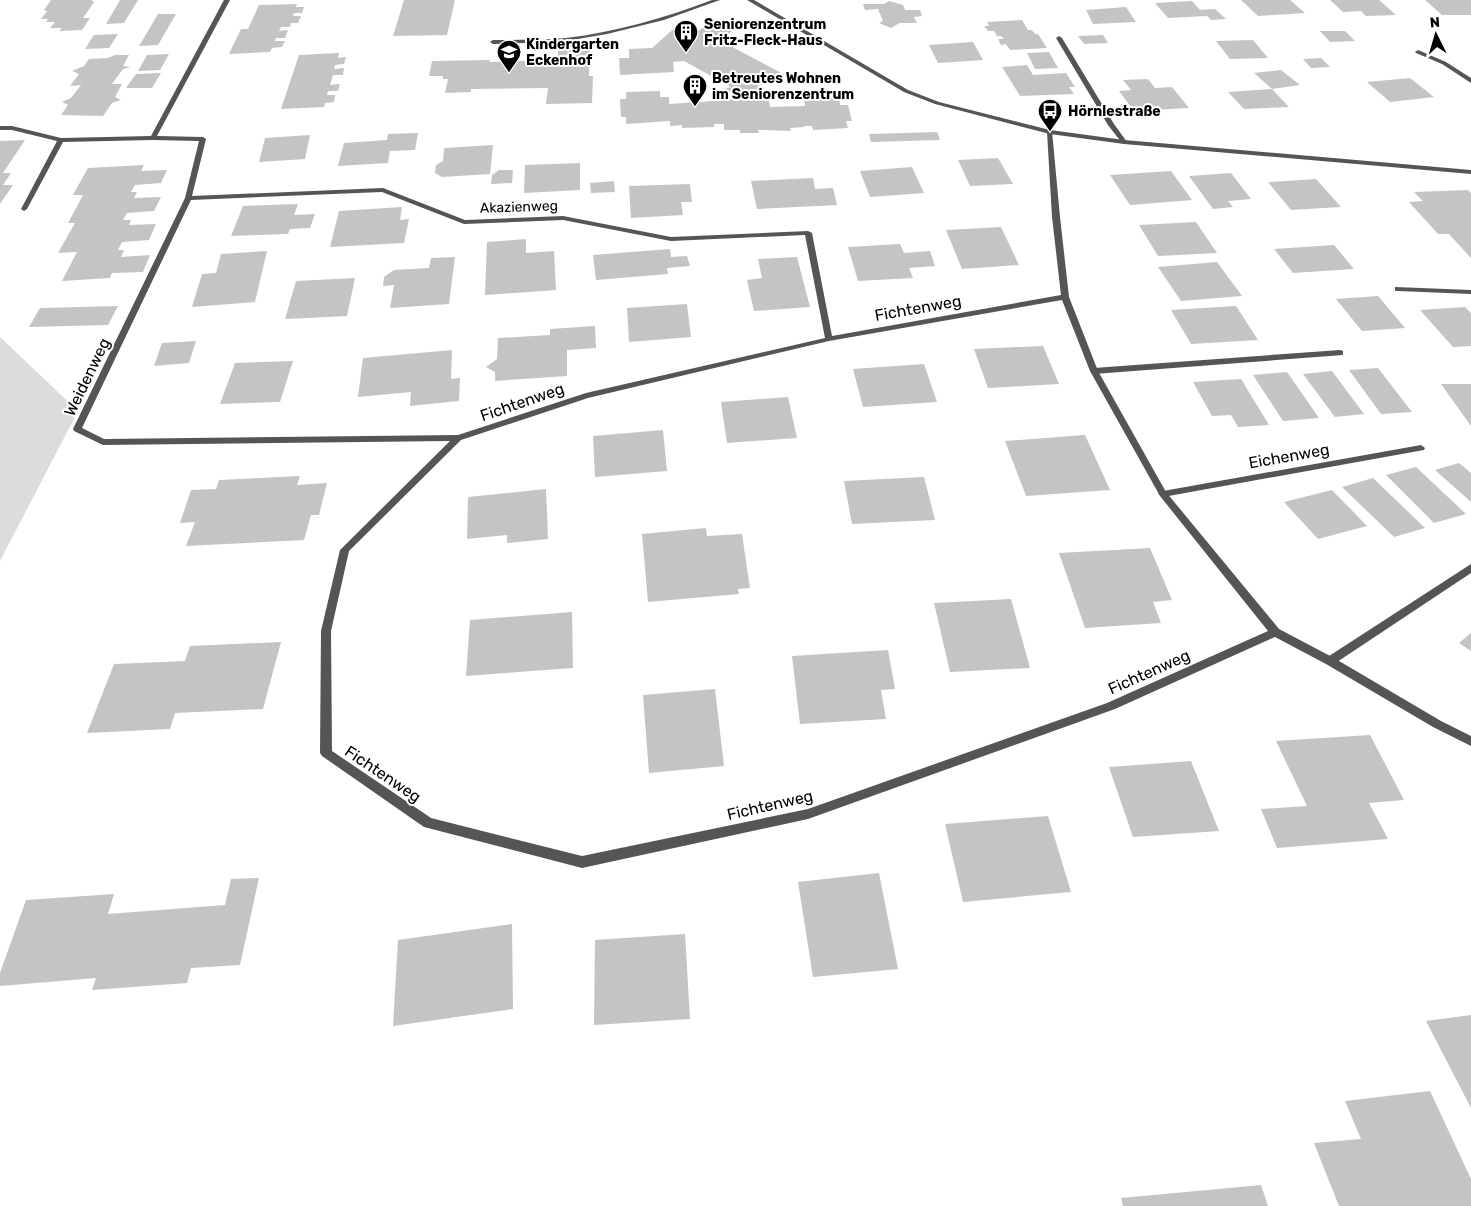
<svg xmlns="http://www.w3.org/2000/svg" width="1471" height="1206" font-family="Rubik,sans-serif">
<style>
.green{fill:#dcdcdc}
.building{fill:#c4c4c4}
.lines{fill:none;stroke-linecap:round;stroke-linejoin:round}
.service{fill:#555;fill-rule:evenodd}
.minor{fill:#555;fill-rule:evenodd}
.tertiary{fill:#555;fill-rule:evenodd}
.labels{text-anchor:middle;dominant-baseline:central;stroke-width:4;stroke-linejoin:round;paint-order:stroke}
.far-poi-label{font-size:14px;font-weight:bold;fill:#000;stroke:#fff;text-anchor:start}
.far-street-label{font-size:14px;fill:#000;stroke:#fff}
.street-label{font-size:16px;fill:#000;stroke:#fff}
</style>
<rect width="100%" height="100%" fill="#fff"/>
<path class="green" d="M 0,337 L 78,411 L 0,561 Z"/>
<g class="building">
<path d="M 51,0 L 91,0 L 94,2 L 83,18 L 90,18 L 82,30 L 59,31 L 62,28 L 50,28 L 55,22 L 46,22 L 48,19 L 41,19 L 47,11 L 44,10 Z"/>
<path d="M 120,0 L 138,0 L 124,23 L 106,24 Z"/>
<path d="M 404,0 L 455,0 L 447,35 L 393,36 Z"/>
<path d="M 1241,0 L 1290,0 L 1305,13 L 1258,16 Z"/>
<path d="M 1330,0 L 1379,0 L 1396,15 L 1366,16 L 1361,11 L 1343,12 Z"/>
<path d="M 1425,0 L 1471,0 L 1471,15 L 1442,15 Z"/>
<path d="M 889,1 L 903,5 L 905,10 L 920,10 L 922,16 L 914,17 L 917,23 L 900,23 L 891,28 L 879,23 L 883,21 L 878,9 L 865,10 L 863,4 L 884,4 Z"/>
<path d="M 1192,1 L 1200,10 L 1215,9 L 1226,19 L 1211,20 L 1207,16 L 1168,18 L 1155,3 Z"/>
<path d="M 297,4 L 296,7 L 304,7 L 302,13 L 294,13 L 293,16 L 301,16 L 298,23 L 291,23 L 290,27 L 281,27 L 279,31 L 288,30 L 285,38 L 276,38 L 275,41 L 285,41 L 282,47 L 272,48 L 270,52 L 229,54 L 241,29 L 248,29 L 259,5 Z"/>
<path d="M 1126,7 L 1136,22 L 1093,24 L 1086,10 Z"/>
<path d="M 158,14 L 176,14 L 158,45 L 139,46 Z"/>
<path d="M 1022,20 L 1028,30 L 1032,30 L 1035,34 L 1038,34 L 1047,48 L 1010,50 L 1006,44 L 1001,45 L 998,39 L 1004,39 L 1001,36 L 997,36 L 994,31 L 988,31 L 984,26 L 989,26 L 987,22 Z"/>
<path d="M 678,25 L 700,30 L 705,25 L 733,30 L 721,41 L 785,75 L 758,86 L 759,89 L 767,89 L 770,107 L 805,106 L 804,99 L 839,98 L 840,105 L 848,105 L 852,121 L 846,121 L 848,128 L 813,130 L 812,126 L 804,126 L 804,127 L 790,128 L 791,131 L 758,130 L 759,133 L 740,133 L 740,130 L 724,130 L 724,124 L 714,124 L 714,127 L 682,128 L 682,125 L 670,126 L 670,121 L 626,124 L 626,117 L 621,117 L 620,99 L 626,99 L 626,92 L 660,91 L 660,97 L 669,97 L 669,104 L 740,99 L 724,89 L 731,87 L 684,61 L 673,62 L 674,72 L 620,75 L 619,58 L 629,58 L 629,49 L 652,48 Z"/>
<path d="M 1320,31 L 1345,31 L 1355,41 L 1330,42 Z"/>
<path d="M 118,34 L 109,48 L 85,49 L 94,35 Z"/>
<path d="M 1103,35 L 1108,43 L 1084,44 L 1078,36 Z"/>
<path d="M 1253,40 L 1268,58 L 1230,59 L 1216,41 Z"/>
<path d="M 590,42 L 589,76 L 593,76 L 592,103 L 546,104 L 548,88 L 471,89 L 471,92 L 445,93 L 448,79 L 443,79 L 443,76 L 429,76 L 432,61 L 490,60 L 489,62 L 552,60 L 552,62 L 563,62 L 563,56 L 558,56 L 558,47 L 572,46 L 572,43 Z"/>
<path d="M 973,42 L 983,60 L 938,63 L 929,45 Z"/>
<path d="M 1049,52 L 1058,68 L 1035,69 L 1027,53 Z"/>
<path d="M 339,53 L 338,58 L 346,57 L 344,64 L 335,65 L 334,69 L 344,68 L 343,75 L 333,75 L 330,85 L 340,84 L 338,91 L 328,91 L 327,95 L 335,95 L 334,102 L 325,103 L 324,107 L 281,109 L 299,55 Z"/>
<path d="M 169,54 L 160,70 L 138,71 L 147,55 Z"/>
<path d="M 115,55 L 129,55 L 123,66 L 131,67 L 123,69 L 112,84 L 122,84 L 115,97 L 121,100 L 112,103 L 103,116 L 61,115 L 68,105 L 62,102 L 71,98 L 81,85 L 70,86 L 79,74 L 72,71 L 84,66 L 89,59 L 108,58 Z"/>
<path d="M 1321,58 L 1330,67 L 1311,68 L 1303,59 Z"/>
<path d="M 1027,65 L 1033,75 L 1066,73 L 1075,87 L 1069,87 L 1074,94 L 1020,96 L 1002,67 Z"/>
<path d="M 1281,70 L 1300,85 L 1272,89 L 1254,73 Z"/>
<path d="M 161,73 L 152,88 L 126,88 L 136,74 Z"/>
<path d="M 1410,78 L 1434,97 L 1390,102 L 1367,82 Z"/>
<path d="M 1148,79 L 1155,88 L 1172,87 L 1189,108 L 1134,111 L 1119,91 L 1131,90 L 1123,80 Z"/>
<path d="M 1272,89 L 1289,107 L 1244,109 L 1228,92 Z"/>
<path d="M 937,132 L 940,140 L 871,142 L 869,134 Z"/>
<path d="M 418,133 L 415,150 L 390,151 L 388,163 L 338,166 L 344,143 L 387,140 L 388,134 Z"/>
<path d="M 310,135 L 305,159 L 259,162 L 265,138 Z"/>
<path d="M 25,140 L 3,173 L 11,173 L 3,185 L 13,185 L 0,204 L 0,141 Z"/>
<path d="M 493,145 L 490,174 L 442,177 L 435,173 L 436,165 L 443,161 L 444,148 Z"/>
<path d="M 998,158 L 1013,184 L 970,186 L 958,160 Z"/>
<path d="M 580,163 L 580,190 L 524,193 L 525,165 Z"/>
<path d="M 144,165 L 141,171 L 167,170 L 161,183 L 135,185 L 131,192 L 137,192 L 134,198 L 161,197 L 154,211 L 127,213 L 123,220 L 131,220 L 129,225 L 156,224 L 149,240 L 122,242 L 118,250 L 124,250 L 121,257 L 150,255 L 143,272 L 112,273 L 110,278 L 62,281 L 77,252 L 58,253 L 75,223 L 68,223 L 83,195 L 73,195 L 88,168 Z"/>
<path d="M 912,167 L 924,193 L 870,197 L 860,171 Z"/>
<path d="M 499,170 L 513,170 L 512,183 L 491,184 L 492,175 Z"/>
<path d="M 1171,171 L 1192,200 L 1130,205 L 1110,175 Z"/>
<path d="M 1231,173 L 1251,199 L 1228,201 L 1233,207 L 1213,209 L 1189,176 Z"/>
<path d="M 813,178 L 815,189 L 833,188 L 837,205 L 757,209 L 751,181 Z"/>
<path d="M 1316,179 L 1341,207 L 1291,210 L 1268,182 Z"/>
<path d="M 614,181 L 615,192 L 591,193 L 590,183 Z"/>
<path d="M 690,184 L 692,202 L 681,202 L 683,215 L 631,218 L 629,186 Z"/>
<path d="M 1468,190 L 1471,193 L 1471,258 L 1449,234 L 1438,234 L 1409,202 L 1423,201 L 1414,192 Z"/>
<path d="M 298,204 L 294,215 L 315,214 L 310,228 L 290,229 L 288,234 L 231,236 L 243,206 Z"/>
<path d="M 402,207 L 400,220 L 409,219 L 404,243 L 330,247 L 339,211 Z"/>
<path d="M 1196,222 L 1217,253 L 1158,256 L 1139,225 Z"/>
<path d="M 1001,227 L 1019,265 L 962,269 L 946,230 Z"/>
<path d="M 526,239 L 526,253 L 554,251 L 556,290 L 485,295 L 487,242 Z"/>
<path d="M 900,244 L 904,253 L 930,251 L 935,266 L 909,268 L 913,278 L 858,281 L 848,247 Z"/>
<path d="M 1334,245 L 1354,269 L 1293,273 L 1274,249 Z"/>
<path d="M 670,249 L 671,257 L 687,256 L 690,266 L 667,268 L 668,274 L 596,280 L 593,255 Z"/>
<path d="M 267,251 L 255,302 L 192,307 L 202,274 L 216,273 L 221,254 Z"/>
<path d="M 455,257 L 449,304 L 390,308 L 394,285 L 383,286 L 384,277 L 394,270 L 429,268 L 431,258 Z"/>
<path d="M 797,257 L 810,307 L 754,311 L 747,280 L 762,278 L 758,259 Z"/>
<path d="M 1217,262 L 1242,296 L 1181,301 L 1158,267 Z"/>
<path d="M 355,278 L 347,316 L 285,319 L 296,281 Z"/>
<path d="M 1378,296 L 1405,328 L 1362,331 L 1336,299 Z"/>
<path d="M 687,304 L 691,337 L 629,342 L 627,308 Z"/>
<path d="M 118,306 L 108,325 L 29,327 L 40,308 Z"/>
<path d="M 1236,306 L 1258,340 L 1191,344 L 1171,310 Z"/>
<path d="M 1465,307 L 1471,313 L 1471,346 L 1453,347 L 1420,310 Z"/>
<path d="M 595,326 L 596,348 L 567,350 L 567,376 L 495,381 L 495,372 L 486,367 L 497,359 L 498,338 L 550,335 L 550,329 Z"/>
<path d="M 196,341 L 189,363 L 154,366 L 162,343 Z"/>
<path d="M 1043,346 L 1059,384 L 988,388 L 974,349 Z"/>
<path d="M 452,350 L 451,379 L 460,378 L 459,401 L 410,406 L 411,392 L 358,397 L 363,358 Z"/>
<path d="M 293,361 L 280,402 L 220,404 L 235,363 Z"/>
<path d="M 924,364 L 937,402 L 863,407 L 853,369 Z"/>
<path d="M 1378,368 L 1412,412 L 1381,414 L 1349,370 Z"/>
<path d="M 1332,371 L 1364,414 L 1335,417 L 1303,374 Z"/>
<path d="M 1287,372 L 1319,418 L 1283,421 L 1253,375 Z"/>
<path d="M 1241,379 L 1269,425 L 1238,427 L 1231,415 L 1212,416 L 1193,382 Z"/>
<path d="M 1441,384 L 1471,384 L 1471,426 Z"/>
<path d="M 788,397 L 797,438 L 727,443 L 721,402 Z"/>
<path d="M 663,430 L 667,471 L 595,477 L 593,436 Z"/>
<path d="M 1085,435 L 1110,490 L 1026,496 L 1005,441 Z"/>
<path d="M 1459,463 L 1471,473 L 1471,502 L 1435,470 Z"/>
<path d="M 1416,467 L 1466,514 L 1434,523 L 1386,475 Z"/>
<path d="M 300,476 L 297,485 L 327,483 L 319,515 L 311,515 L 304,540 L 186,546 L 195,522 L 180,523 L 191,490 L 216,489 L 219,480 Z"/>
<path d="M 924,477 L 935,520 L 852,524 L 844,481 Z"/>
<path d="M 1373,478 L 1425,528 L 1394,537 L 1342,487 Z"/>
<path d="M 546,489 L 548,539 L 507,543 L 507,535 L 467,539 L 468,497 Z"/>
<path d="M 1332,490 L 1367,526 L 1318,539 L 1284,502 Z"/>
<path d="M 706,528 L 707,536 L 742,534 L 750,588 L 738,589 L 739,594 L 648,602 L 642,534 Z"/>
<path d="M 1150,548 L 1172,600 L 1153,602 L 1161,623 L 1085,628 L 1059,553 Z"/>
<path d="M 1011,599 L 1030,668 L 950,672 L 934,603 Z"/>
<path d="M 572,612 L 573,668 L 466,676 L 470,620 Z"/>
<path d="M 1471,633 L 1471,651 L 1459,643 Z"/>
<path d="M 281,642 L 263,709 L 175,713 L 170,729 L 87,733 L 114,664 L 185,661 L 190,646 Z"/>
<path d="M 888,650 L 895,689 L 881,690 L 886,719 L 800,724 L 792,656 Z"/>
<path d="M 715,689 L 724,766 L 649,773 L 643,695 Z"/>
<path d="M 1370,735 L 1404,800 L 1369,803 L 1388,839 L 1277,848 L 1261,809 L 1307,806 L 1276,741 Z"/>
<path d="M 1191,761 L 1219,831 L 1133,837 L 1109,767 Z"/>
<path d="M 1048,816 L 1071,892 L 963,902 L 945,824 Z"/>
<path d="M 879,873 L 898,969 L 813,977 L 798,882 Z"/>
<path d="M 259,878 L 240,965 L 191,968 L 187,983 L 92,990 L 96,978 L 0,986 L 0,973 L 26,900 L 114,894 L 108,914 L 225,905 L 231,879 Z"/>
<path d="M 512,924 L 513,1009 L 393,1026 L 398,940 Z"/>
<path d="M 685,934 L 690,1019 L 594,1025 L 595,940 Z"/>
<path d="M 1471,1015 L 1471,1108 L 1426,1021 Z"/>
<path d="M 1430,1091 L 1471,1179 L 1471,1206 L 1339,1206 L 1314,1143 L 1361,1139 L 1345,1101 Z"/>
<path d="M 1261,1185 L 1268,1206 L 1123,1206 L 1121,1198 Z"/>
</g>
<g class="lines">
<g class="service">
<path d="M 712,0 L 720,0 L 664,20 L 607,34 L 560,42 L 493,44 L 490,42 L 493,40 C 517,40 542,40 566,38 C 616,32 665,18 712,0 Z"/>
<path d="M 1059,36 L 1062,38 L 1114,124 L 1127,142 L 1126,143 L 1122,143 L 1108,125 L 1056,38 Z"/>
<path d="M 1395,287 L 1471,290 L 1471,294 L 1398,291 L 1395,291 Z"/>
<path d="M 1340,350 L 1343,351 L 1343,355 L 1094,374 L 1090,371 L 1094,368 Z"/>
<path d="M 1421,445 L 1425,448 L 1424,450 L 1163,497 L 1158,494 L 1163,491 Z"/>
<path d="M 1471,564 L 1471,573 L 1334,664 L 1326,664 L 1325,661 L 1326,658 Z"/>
</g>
<g class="minor">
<path d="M 224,0 L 230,0 L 157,136 L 203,137 L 206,139 L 192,196 L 383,188 L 465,220 L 563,216 L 671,237 L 808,231 L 812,233 L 832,336 L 1061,295 L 1052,217 L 1047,132 L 1052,131 L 1060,217 L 1069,297 L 1098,371 L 1166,492 L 1279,629 L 1334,658 L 1441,721 L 1471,736 L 1471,746 L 1433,727 L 1326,664 L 1275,637 L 1115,709 L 808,819 L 582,868 L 424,827 L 322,756 L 320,753 L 321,631 L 340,550 L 450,441 L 103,445 L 74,431 L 73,429 L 185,198 L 199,141 L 153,140 L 63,142 L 27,209 L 24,211 L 21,209 L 57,141 L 12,130 L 0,130 L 0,126 L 12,126 L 61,138 L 151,136 ZM 382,192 L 464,224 L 563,220 L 671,241 L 805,235 L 825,338 L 586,393 L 458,435 L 104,439 L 82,428 L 191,200 ZM 1062,300 L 1090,371 L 1160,496 L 1268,631 L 1107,703 L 808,809 L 582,856 L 431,818 L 332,751 L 331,631 L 349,551 L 461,440 L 588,398 L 829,341 Z"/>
<path d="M 1418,50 L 1446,62 L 1471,78 L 1471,83 L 1442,64 L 1416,53 L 1415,52 Z"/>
</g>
<path class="tertiary" d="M 747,0 L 754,0 L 908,90 L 939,102 L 1050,130 L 1124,140 L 1471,170 L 1471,174 L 1124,144 L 1050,134 L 935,104 L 904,92 Z"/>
</g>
<defs>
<symbol id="building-pin" viewBox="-11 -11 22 30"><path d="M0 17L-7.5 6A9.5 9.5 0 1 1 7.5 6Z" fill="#000" stroke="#fff"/><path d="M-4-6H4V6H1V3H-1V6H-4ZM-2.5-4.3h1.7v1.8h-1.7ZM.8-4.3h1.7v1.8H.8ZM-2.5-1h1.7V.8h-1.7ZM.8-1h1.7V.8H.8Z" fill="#fff"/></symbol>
<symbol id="school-pin" viewBox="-11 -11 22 30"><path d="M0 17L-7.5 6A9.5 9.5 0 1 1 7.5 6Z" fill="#000" stroke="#fff"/><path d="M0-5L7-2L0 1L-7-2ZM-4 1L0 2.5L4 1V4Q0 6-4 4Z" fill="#fff"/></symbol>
<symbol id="bus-pin" viewBox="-11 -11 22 30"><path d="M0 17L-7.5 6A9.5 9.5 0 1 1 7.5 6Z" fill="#000" stroke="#fff"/><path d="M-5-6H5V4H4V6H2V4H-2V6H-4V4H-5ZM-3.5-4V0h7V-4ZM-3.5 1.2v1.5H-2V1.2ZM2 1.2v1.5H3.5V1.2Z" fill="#fff"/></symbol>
</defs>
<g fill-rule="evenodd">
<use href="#building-pin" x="672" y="18" width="28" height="38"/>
<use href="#school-pin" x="495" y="38" width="28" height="38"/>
<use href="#building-pin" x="681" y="72" width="28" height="38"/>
<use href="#bus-pin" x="1036" y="97" width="28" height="38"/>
</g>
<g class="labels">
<g class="far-poi-label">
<text x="704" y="24">Seniorenzentrum<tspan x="704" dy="16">Fritz-Fleck-Haus</tspan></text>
<text x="526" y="44">Kindergarten<tspan x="526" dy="16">Eckenhof</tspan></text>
<text x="712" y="78">Betreutes Wohnen<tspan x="712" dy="16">im Seniorenzentrum</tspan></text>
<text x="1068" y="111">Hörnlestraße</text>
</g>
<g class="far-street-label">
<text transform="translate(519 207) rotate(-2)">Akazienweg</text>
</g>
<g class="street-label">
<text transform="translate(918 308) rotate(-10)">Fichtenweg</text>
<text transform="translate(87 377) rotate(-64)">Weidenweg</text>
<text transform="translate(522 402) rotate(-19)">Fichtenweg</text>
<text transform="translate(1289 456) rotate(-10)">Eichenweg</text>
<text transform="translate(1149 672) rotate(-24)">Fichtenweg</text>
<text transform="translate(383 774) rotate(34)">Fichtenweg</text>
<text transform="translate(770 805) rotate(-13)">Fichtenweg</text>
</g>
</g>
<g transform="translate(1436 35) rotate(355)" stroke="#ffffff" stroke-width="4" paint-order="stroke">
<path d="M0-4L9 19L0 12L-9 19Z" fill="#000000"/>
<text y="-8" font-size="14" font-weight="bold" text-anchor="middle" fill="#000000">N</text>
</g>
</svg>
